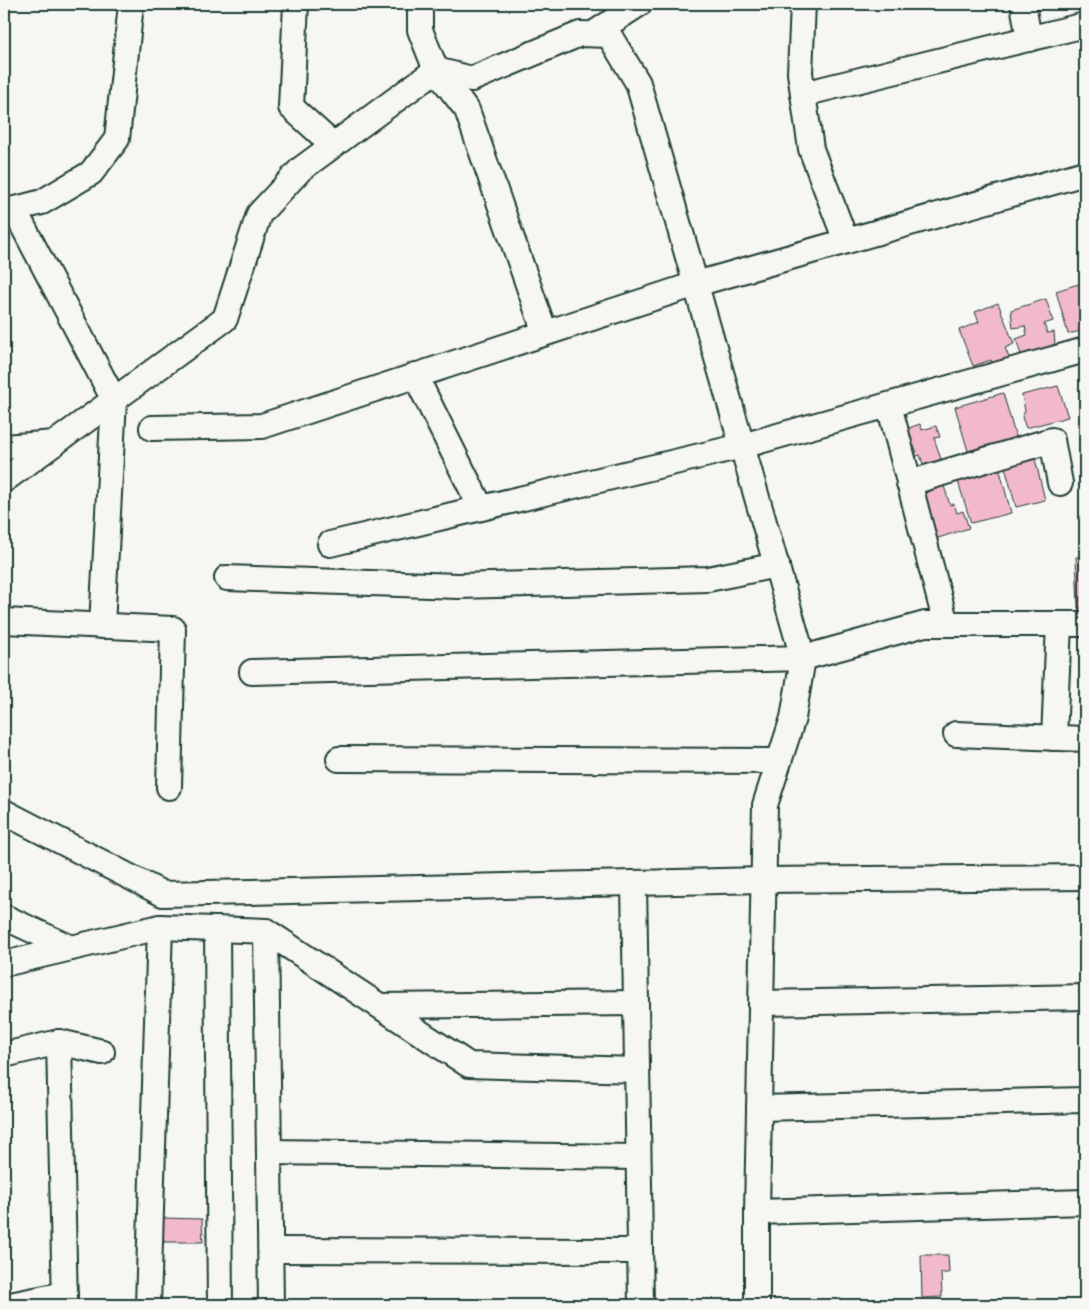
<svg xmlns="http://www.w3.org/2000/svg" width="1089" height="1309" font-family="Mynerve,sans-serif">
<style>
.building{fill:#f2b9cc;stroke:#1f3d34}
.lines{fill:none;stroke-linecap:round;stroke-linejoin:round}
.minor-casing{stroke:#1f3d34;stroke-width:28}
.minor{stroke:#f6f6f2;stroke-width:24}
</style>
<rect width="100%" height="100%" fill="#f6f6f2"/>
<filter id="ink" filterUnits="userSpaceOnUse"><feTurbulence type="fractalNoise" baseFrequency=".02" numOctaves="2"/><feDisplacementMap in="SourceGraphic" scale="10" xChannelSelector="R" yChannelSelector="G"/><feConvolveMatrix kernelMatrix="1 2 1 2 8 2 1 2 1" color-interpolation-filters="sRGB"/></filter>
<g filter="url(#ink)">
<g class="building">
<path d="M 1085,282 L 1085,330 L 1068,334 L 1056,291 Z"/>
<path d="M 1046,299 L 1053,321 L 1044,324 L 1047,333 L 1054,332 L 1055,344 L 1022,358 L 1016,339 L 1027,335 L 1025,326 L 1013,328 L 1011,310 Z"/>
<path d="M 998,303 L 1014,344 L 1005,348 L 1010,360 L 993,366 L 991,360 L 973,366 L 959,330 L 979,322 L 975,312 Z"/>
<path d="M 1058,386 L 1068,417 L 1026,428 L 1022,417 L 1025,411 L 1022,395 Z"/>
<path d="M 1003,393 L 1016,438 L 968,451 L 955,407 Z"/>
<path d="M 920,424 L 922,430 L 936,426 L 940,437 L 934,438 L 942,462 L 924,467 L 920,455 L 909,459 L 908,454 L 917,452 L 914,446 L 908,448 L 903,430 Z"/>
<path d="M 1035,459 L 1045,500 L 1016,507 L 1005,467 Z"/>
<path d="M 998,463 L 1011,513 L 971,523 L 955,472 Z"/>
<path d="M 944,486 L 950,505 L 954,504 L 957,513 L 963,511 L 969,528 L 932,540 L 922,494 Z"/>
<path d="M 1076,557 L 1085,557 L 1085,608 L 1078,608 Z"/>
<path d="M 161,1218 L 202,1219 L 203,1242 L 164,1242 Z"/>
<path d="M 921,1255 L 948,1255 L 949,1273 L 941,1273 L 942,1297 L 922,1298 Z"/>
</g>
<g class="lines">
<defs>
<g id="minor">
<path d="M 296,4 L 291,107 L 333,145"/>
<path d="M 420,4 L 420,30 L 436,70 L 472,79 L 580,34 L 609,35 L 638,83 L 803,658 L 793,718 L 765,805 L 757,1212 L 757,1305"/>
<path d="M 803,4 L 800,73 L 811,149 L 846,241"/>
<path d="M 1023,4 L 1029,39"/>
<path d="M 593,34 L 639,4"/>
<path d="M 803,94 L 1085,25"/>
<path d="M 14,209 L 114,400 L 102,626"/>
<path d="M 4,212 L 42,202 L 91,173 L 117,139 L 131,4"/>
<path d="M 415,375 L 481,508"/>
<path d="M 889,405 L 946,624"/>
<path d="M 152,428 L 262,426 L 696,284 L 1085,173"/>
<path d="M 4,447 L 55,443"/>
<path d="M 4,480 L 225,319 L 259,214 L 301,169 L 436,70 L 467,110 L 545,333"/>
<path d="M 909,483 L 1052,440 L 1060,483"/>
<path d="M 330,544 L 742,446 L 1085,350"/>
<path d="M 227,578 L 458,586 L 708,579 L 777,565"/>
<path d="M 4,621 L 173,629 L 169,787"/>
<path d="M 252,672 L 803,658 L 925,624 L 1085,624"/>
<path d="M 956,734 L 1085,739"/>
<path d="M 1054,738 L 1059,624"/>
<path d="M 339,759 L 779,761"/>
<path d="M 4,812 L 163,894 L 764,880 L 1085,877"/>
<path d="M 634,883 L 641,1305"/>
<path d="M 4,917 L 71,948"/>
<path d="M 217,929 L 220,1305"/>
<path d="M 266,931 L 271,1305"/>
<path d="M 4,964 L 160,927 L 266,931 L 469,1065 L 637,1070"/>
<path d="M 761,1003 L 1085,997"/>
<path d="M 380,1006 L 636,1003"/>
<path d="M 59,1042 L 65,1305"/>
<path d="M 4,1055 L 59,1042 L 102,1052"/>
<path d="M 759,1108 L 1085,1100"/>
<path d="M 269,1152 L 637,1157"/>
<path d="M 757,1212 L 1085,1202"/>
<path d="M 271,1250 L 640,1251"/>
<path d="M 10,1305 L 65,1294"/>
<path d="M 148,1305 L 160,927"/>
</g>
</defs>
<use href="#minor" class="minor-casing"/>
<use href="#minor" class="minor"/>
</g>
</g>
<rect width="1089" height="1309" fill="none" stroke="#f6f6f2" stroke-width="20"/>
<rect x="10" y="10" width="1069" height="1289" fill="none" stroke="#1f3d34" stroke-width="2" filter="url(#ink)"/>
</svg>
